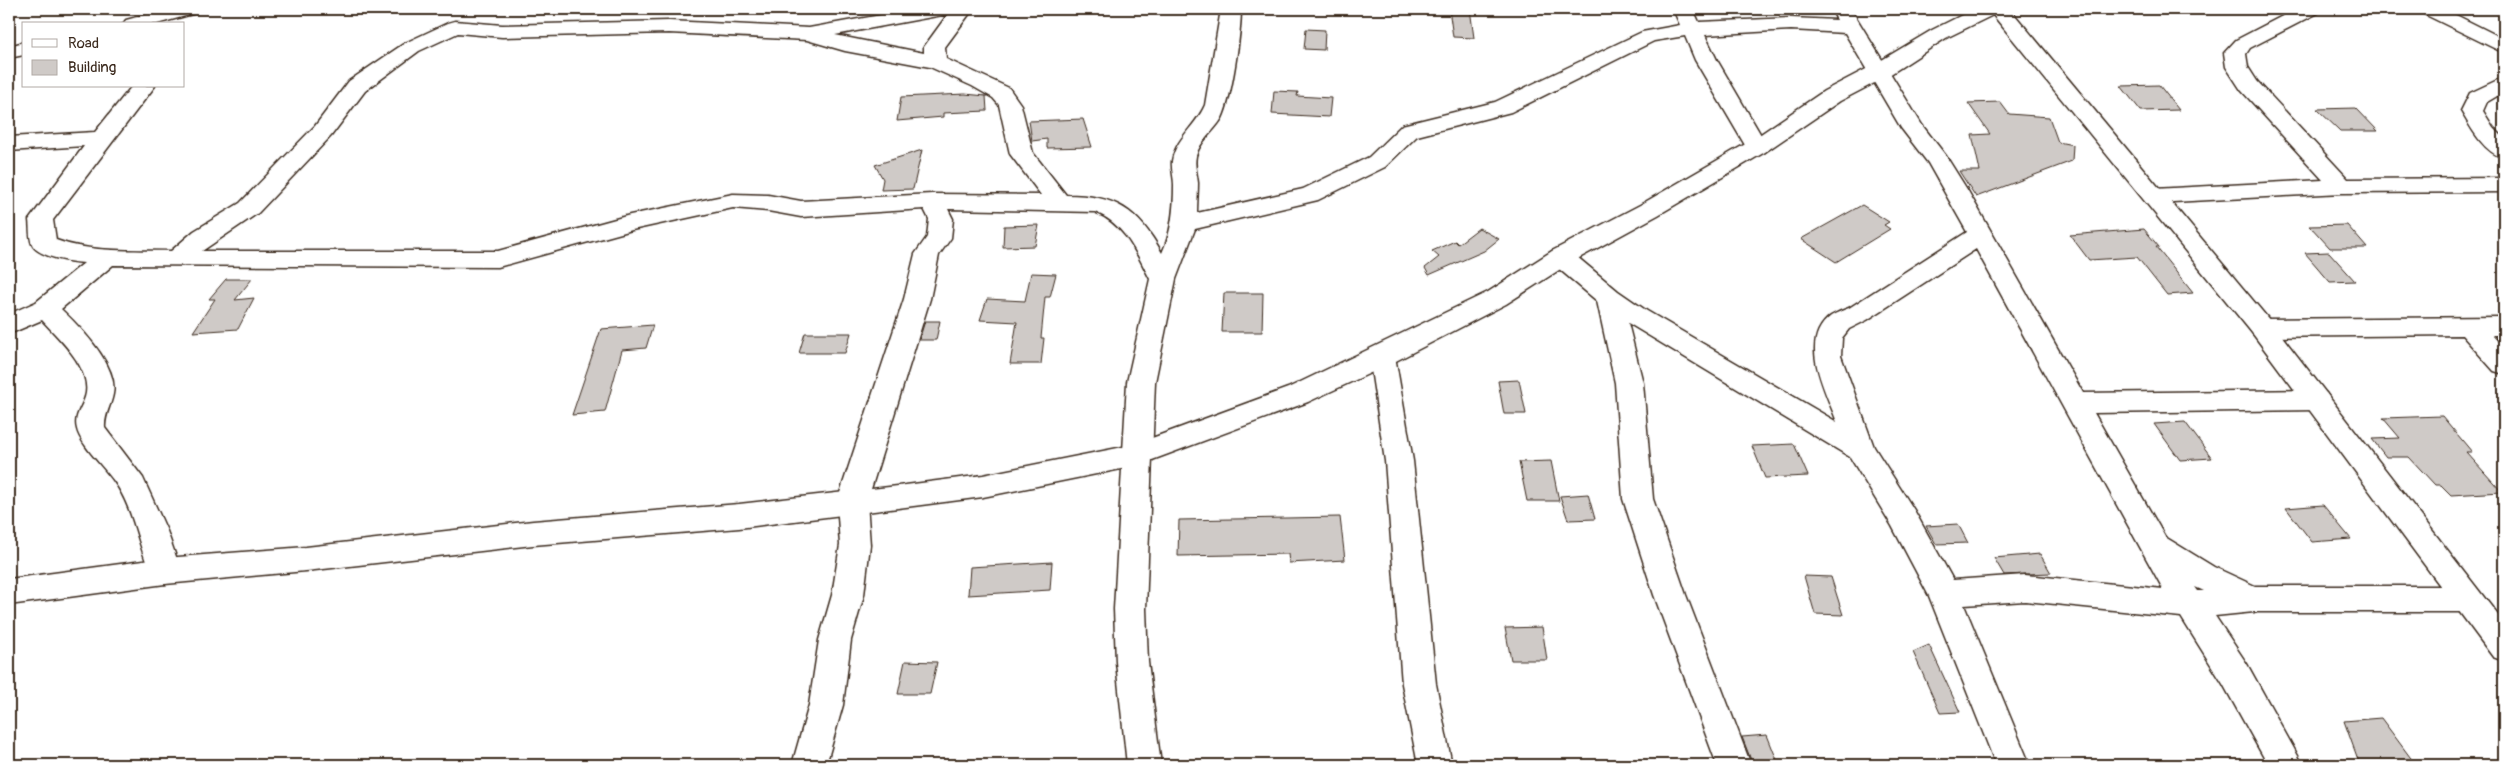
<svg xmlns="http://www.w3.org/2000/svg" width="2513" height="774" font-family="Pangolin,sans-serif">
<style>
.building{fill:#cfcac7;stroke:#3b2a1e}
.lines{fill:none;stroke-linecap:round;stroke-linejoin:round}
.street-casing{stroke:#3b2a1e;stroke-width:3}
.secondary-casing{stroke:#3b2a1e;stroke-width:3}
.street{fill:#fff;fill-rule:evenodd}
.secondary{fill:#fff;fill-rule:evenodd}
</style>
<rect width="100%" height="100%" fill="#fff"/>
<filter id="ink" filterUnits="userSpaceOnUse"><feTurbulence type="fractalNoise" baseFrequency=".02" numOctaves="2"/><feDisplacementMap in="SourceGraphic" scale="10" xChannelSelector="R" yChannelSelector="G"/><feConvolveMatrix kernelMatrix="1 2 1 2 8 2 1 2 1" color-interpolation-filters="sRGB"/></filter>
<g filter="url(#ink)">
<g class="building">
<path d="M 1449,9 L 1470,9 L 1474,38 L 1453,37 Z"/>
<path d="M 1306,29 L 1325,30 L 1324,50 L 1304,49 Z"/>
<path d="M 2159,85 L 2179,110 L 2141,111 L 2121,86 Z"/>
<path d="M 1274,91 L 1298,92 L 1297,96 L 1331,98 L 1329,117 L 1272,114 Z"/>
<path d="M 965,94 L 986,96 L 987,111 L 943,113 L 943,117 L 897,121 L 901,97 Z"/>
<path d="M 2000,102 L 2009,114 L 2049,117 L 2058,142 L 2073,145 L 2072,161 L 1976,197 L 1959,171 L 1980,171 L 1972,135 L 1990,134 L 1968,103 Z"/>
<path d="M 2356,108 L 2378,131 L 2340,131 L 2317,109 Z"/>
<path d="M 1083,119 L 1092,147 L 1047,148 L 1047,139 L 1032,141 L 1029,121 Z"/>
<path d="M 922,150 L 913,189 L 881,190 L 883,179 L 875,165 Z"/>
<path d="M 1862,205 L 1889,222 L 1884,225 L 1890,229 L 1836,262 L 1801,239 Z"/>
<path d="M 1039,225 L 1035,246 L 1003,247 L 1004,226 Z"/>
<path d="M 2347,225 L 2367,248 L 2330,248 L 2310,226 Z"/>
<path d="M 1479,228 L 1499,239 L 1484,251 L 1429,275 L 1425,268 L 1439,257 L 1432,251 L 1455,241 L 1458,244 Z"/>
<path d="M 2144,229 L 2159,247 L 2156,247 L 2193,293 L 2167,295 L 2137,257 L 2089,260 L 2070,235 Z"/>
<path d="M 2329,252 L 2355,281 L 2330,282 L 2305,253 Z"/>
<path d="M 1031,273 L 1056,274 L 1050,297 L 1045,297 L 1041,338 L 1044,338 L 1041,364 L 1010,364 L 1017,322 L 980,320 L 987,299 L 1025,301 Z"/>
<path d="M 226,279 L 252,279 L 235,300 L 254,298 L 238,329 L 193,332 L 215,299 L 209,299 Z"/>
<path d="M 1224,293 L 1263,293 L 1262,332 L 1222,332 Z"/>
<path d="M 925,321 L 940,321 L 936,340 L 919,340 Z"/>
<path d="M 653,325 L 646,348 L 622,350 L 605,412 L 572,415 L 601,329 Z"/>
<path d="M 805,333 L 851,333 L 845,353 L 799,353 Z"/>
<path d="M 1519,380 L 1526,414 L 1504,414 L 1498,381 Z"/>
<path d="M 2442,416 L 2472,452 L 2466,452 L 2502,492 L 2451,495 L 2441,485 L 2435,485 L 2409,457 L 2386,457 L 2372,439 L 2400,438 L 2383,418 Z"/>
<path d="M 2185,422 L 2212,458 L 2180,460 L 2154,424 Z"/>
<path d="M 1794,444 L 1808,476 L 1765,478 L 1752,446 Z"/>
<path d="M 1551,461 L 1559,501 L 1527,501 L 1519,462 Z"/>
<path d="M 1588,494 L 1595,519 L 1568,520 L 1560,496 Z"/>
<path d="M 2323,505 L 2351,539 L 2312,542 L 2286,508 Z"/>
<path d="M 1340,517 L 1345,560 L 1289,563 L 1288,554 L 1178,556 L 1179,520 Z"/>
<path d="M 1958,524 L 1968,543 L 1936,544 L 1926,526 Z"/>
<path d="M 2040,554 L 2051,573 L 2004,575 L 1994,558 Z"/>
<path d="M 1052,562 L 1050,590 L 968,595 L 970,567 Z"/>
<path d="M 1804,576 L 1831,577 L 1843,615 L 1815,614 Z"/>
<path d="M 1542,627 L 1547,660 L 1511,660 L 1505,628 Z"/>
<path d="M 1929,645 L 1960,712 L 1940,713 L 1913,652 Z"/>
<path d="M 905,661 L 937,662 L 930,694 L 898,694 Z"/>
<path d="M 2381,718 L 2416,765 L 2360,765 L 2344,721 Z"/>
<path d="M 1767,735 L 1779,765 L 1753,765 L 1742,737 Z"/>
</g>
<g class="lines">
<defs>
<g id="street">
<path d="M 167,9 L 199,9 L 196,13 L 157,24 L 123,24 L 126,20 Z"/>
<path d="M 914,9 L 973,9 L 945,47 L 946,59 L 1009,88 L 1021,105 L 1033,153 L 1066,195 C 1116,195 1138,210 1162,253 C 1172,232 1174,208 1174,185 C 1174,177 1171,169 1172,161 C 1176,138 1196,126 1205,105 L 1221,9 L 1241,9 C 1241,32 1232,98 1222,118 C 1214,132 1200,140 1196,156 C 1194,166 1197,173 1198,183 C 1198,193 1197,203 1197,213 L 1303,189 L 1369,157 L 1402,125 L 1495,102 L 1642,32 L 1680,25 L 1673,9 L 1693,9 L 1699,22 L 1791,18 L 1837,20 L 1831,9 L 1851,9 L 1922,125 L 1946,156 L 1968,191 L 2083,393 L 2316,390 L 2326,393 L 2330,400 L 2326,407 L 2316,410 L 2094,413 L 2165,537 L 2214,567 L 2255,586 L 2466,586 L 2477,590 L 2482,599 L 2477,608 L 2466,612 L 2254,612 L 2215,616 L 2247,664 L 2303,765 L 2268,765 L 2223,684 L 2181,617 L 2025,601 L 1964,605 L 2030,765 L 1996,765 L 1929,596 L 1892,526 L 1850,457 L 1628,323 L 1643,383 L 1653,499 L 1686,595 L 1751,765 L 1717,765 L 1654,595 L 1623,499 L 1615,383 L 1597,301 L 1552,263 L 1549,257 L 1552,251 L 1561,249 L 1570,251 L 1618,291 L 1647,311 L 1837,422 C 1826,391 1797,341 1831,316 C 1836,313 1843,310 1849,308 L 1967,232 L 1928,163 L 1901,128 L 1845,33 L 1791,30 L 1705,35 L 1717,60 L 1768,147 L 1765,152 L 1757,154 L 1749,152 L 1695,60 L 1685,36 L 1654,41 L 1511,112 L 1417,136 L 1385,167 L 1318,200 L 1195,229 L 1176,279 L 1155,382 L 1146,609 L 1148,662 L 1161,765 L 1127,765 L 1116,662 L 1114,609 L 1127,382 L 1150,279 C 1136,252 1125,224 1095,212 L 948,209 L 953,219 L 951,238 L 939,255 L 930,299 L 867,502 L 870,545 L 864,595 L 851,640 L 843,705 L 826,765 L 792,765 L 809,705 L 819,640 L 832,595 L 840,545 L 837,502 L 904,299 L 915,254 L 927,237 L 929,219 L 924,209 L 801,217 L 768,211 L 733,208 L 632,230 L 498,267 L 113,265 L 61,309 C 79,326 119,366 113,394 C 111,406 104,415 105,428 L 143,478 L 167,531 L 181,571 L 176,580 L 165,584 L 154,580 C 138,549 135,510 114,481 C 105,468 80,444 77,429 C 73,415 84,406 86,393 C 90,366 58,338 42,320 L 9,334 L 9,314 L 36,302 L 84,263 C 72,262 37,257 32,244 C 29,237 30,227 29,220 L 84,146 L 9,151 L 9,137 L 95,132 L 132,86 L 155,86 L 53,220 L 56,240 C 91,253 134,250 171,251 L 194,231 L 240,203 L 315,126 L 349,81 L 405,43 L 448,23 L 455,21 L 502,25 L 669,21 L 809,28 ZM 948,14 L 924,47 L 924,53 L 835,35 ZM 458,33 L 502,37 L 669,33 L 807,40 L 845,51 L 930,67 L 972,86 L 993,98 L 999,105 L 1010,154 L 1041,195 L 932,194 L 801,201 L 768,195 L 733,194 L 630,215 L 498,251 L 202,251 L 258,213 L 331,136 L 365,91 L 419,51 ZM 1976,249 L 2163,589 L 2025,575 L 1953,580 L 1914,510 L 1874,447 L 1841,356 L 1842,338 L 1849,329 L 1867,320 ZM 2195,587 L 2204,591 L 2198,591 Z"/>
<path d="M 2296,9 L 2321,9 L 2318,13 L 2250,48 L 2246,54 L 2248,67 L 2257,81 L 2348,179 L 2504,178 L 2504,192 L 2342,193 L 2154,203 L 2146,201 L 2142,196 L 2146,191 L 2154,189 L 2323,180 L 2241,90 L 2226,67 L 2224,53 L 2236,40 Z"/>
<path d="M 2419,9 L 2444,9 L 2504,39 L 2504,53 L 2422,13 Z"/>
<path d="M 24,42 L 24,55 L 9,58 L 9,46 Z"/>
<path d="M 2504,77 L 2504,92 L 2487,102 L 2483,111 L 2493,127 L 2504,138 L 2504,158 C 2484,153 2471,128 2461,111 L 2470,93 Z"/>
<path d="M 2504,317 L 2504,335 L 2492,335 L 2504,348 L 2504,374 L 2494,371 L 2462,335 L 2262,337 L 2253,334 L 2249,328 L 2253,322 L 2262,319 Z"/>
<path d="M 1382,347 L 1392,349 L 1395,356 L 1413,461 L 1436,684 L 1452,765 L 1418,765 L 1402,684 L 1385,461 L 1369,356 L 1372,349 Z"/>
</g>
<path id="secondary" d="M 1974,9 L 2010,9 L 2271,322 L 2504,623 L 2504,661 L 2493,657 L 2253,334 L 1993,15 L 1946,38 L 1886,77 L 1840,101 L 1765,152 L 1658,215 L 1570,263 L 1506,304 L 1392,363 L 1308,402 L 1136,466 L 983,497 L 898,508 L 739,528 L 533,545 L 306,571 L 165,584 L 9,605 L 9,579 L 165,558 L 306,547 L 533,521 L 739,504 L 898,486 L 983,475 L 1133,445 L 1288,388 L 1488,292 L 1552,251 L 1640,205 L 1749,142 L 1824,91 L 1870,67 L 1932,30 Z"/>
</defs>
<use href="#street" class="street-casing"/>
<use href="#secondary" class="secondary-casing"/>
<use href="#street" class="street"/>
<use href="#secondary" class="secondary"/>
</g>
</g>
<rect width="2513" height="774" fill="none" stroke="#fff" stroke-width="30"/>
<rect x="15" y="15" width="2483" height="744" fill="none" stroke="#3b2a1e" stroke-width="2" filter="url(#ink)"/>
<rect x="22" y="22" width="162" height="65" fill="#ffffff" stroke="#b1aaa5"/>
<rect x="32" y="39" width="25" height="8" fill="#ffffff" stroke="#b1aaa5"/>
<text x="68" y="48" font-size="15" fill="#3b2a1e">Road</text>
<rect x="32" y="60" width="25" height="15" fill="#cfcac7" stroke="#b1aaa5"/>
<text x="68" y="72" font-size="15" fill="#3b2a1e">Building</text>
</svg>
